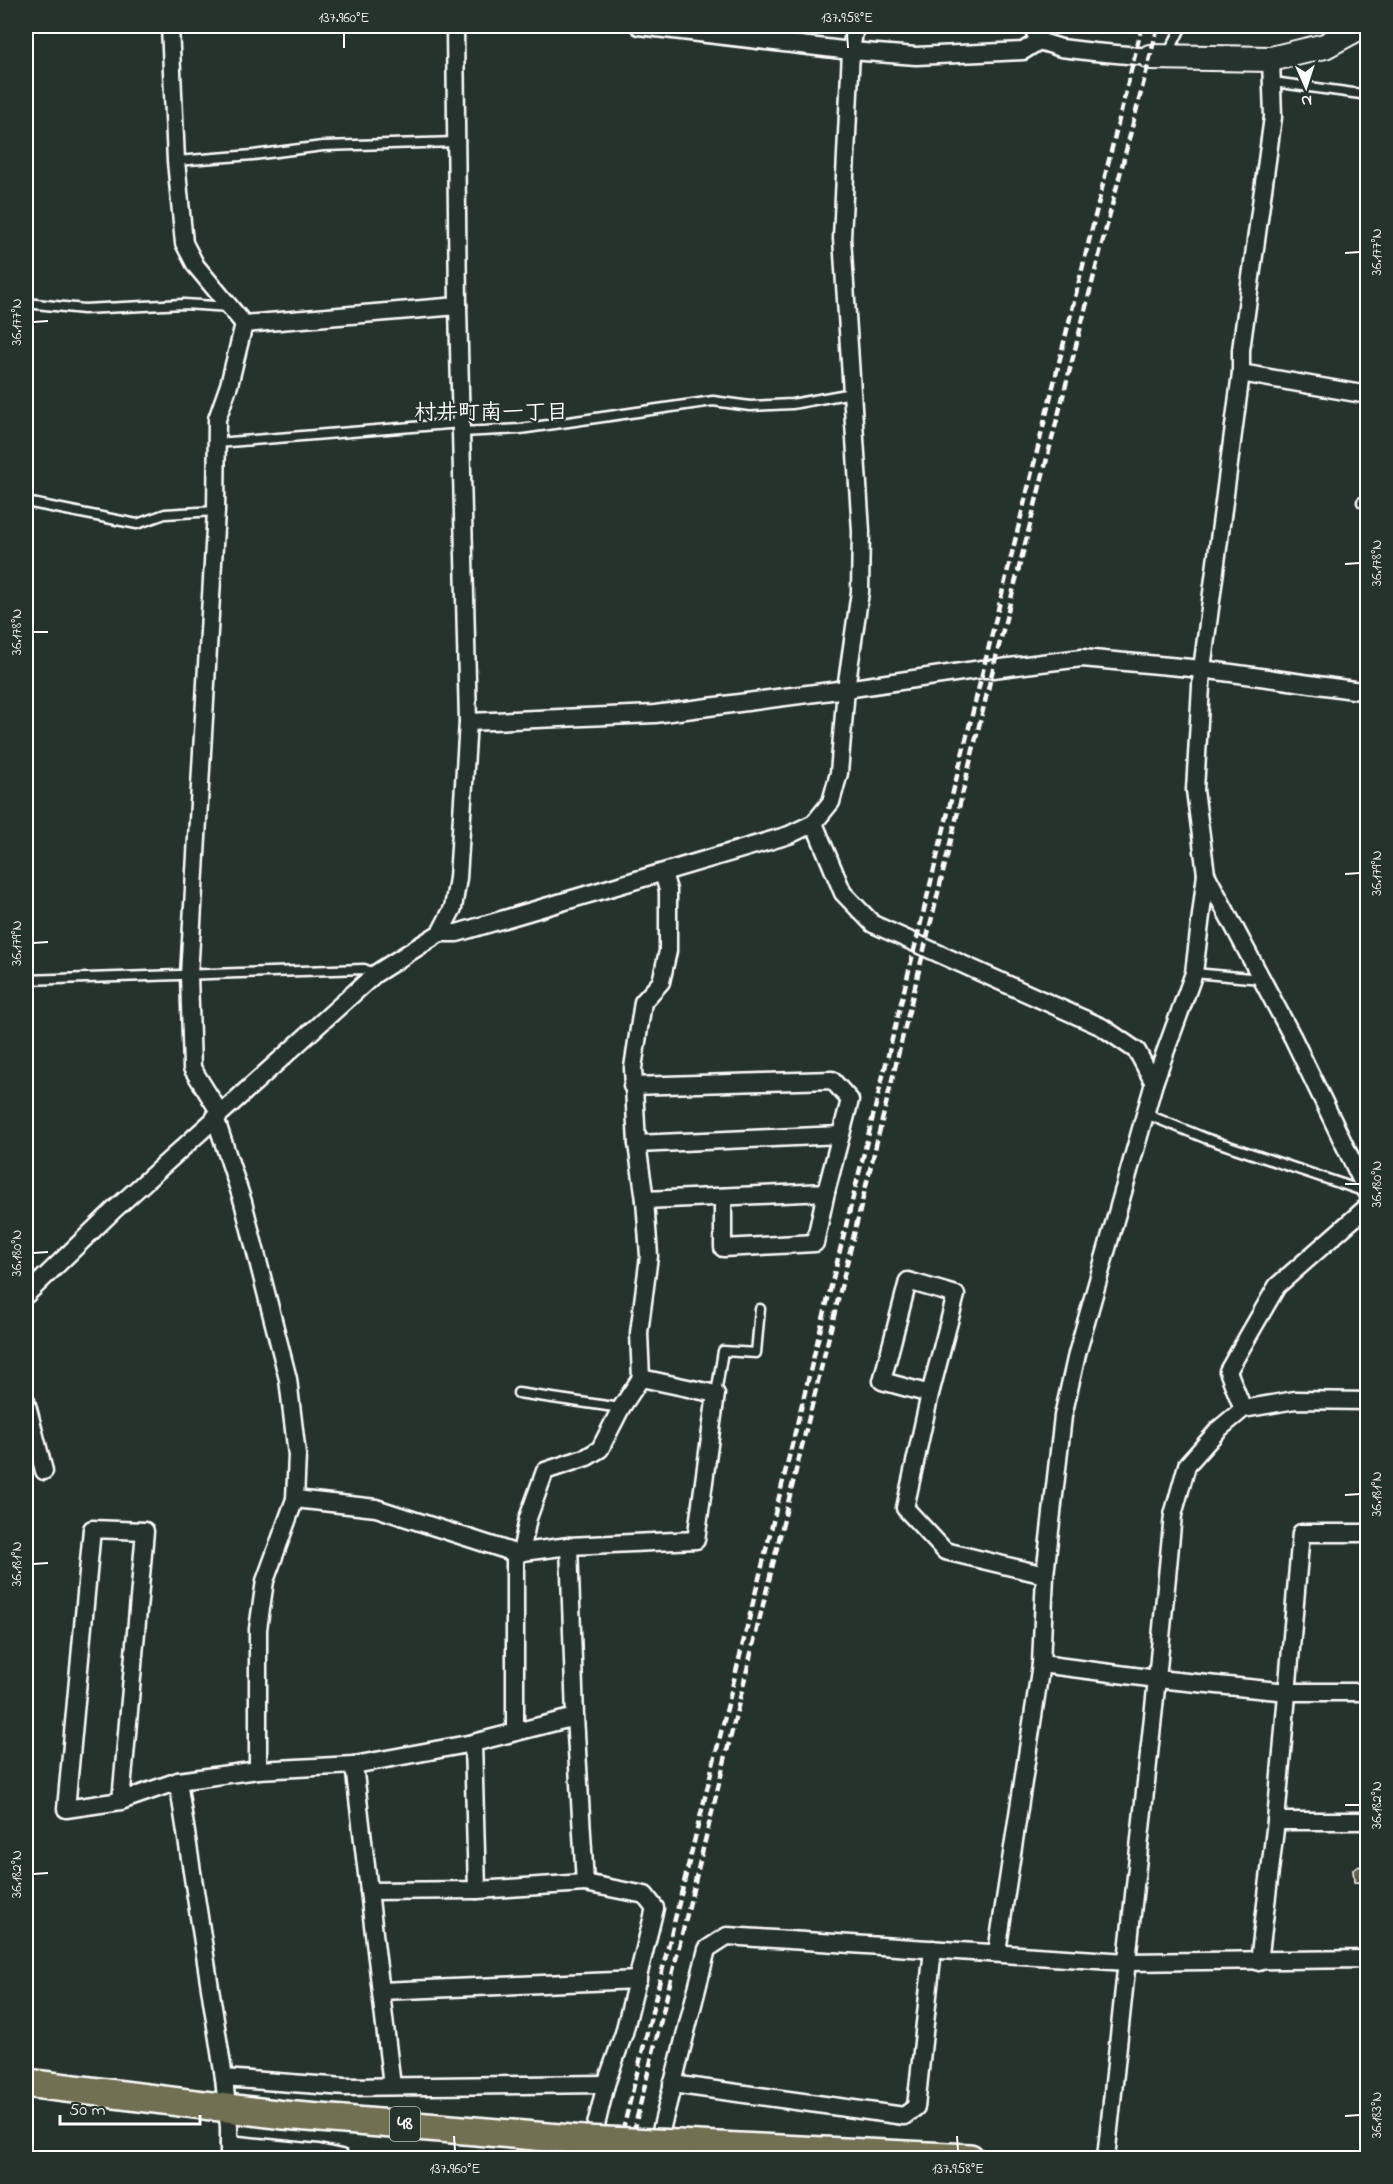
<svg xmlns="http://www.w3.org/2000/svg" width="1393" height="2184" font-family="'Indie Flower','Klee One',sans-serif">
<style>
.building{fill:#625d4b;stroke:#fff;stroke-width:1.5}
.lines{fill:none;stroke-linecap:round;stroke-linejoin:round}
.lane-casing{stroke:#fff;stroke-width:13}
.street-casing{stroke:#fff;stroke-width:21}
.secondary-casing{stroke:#fff;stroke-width:28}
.primary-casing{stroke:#fff;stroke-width:32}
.lane{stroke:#26332d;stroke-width:8}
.street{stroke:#26332d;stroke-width:16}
.secondary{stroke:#26332d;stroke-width:24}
.primary{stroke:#716f52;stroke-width:27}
.rail{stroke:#fff;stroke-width:4.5;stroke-dasharray:9 4.5;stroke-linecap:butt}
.primary-bridge-casing{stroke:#fff;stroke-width:32;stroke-linecap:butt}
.primary-bridge{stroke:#716f52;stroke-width:27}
.ticks{fill:none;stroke:#fff;stroke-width:2}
.labels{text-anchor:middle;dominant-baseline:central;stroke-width:4.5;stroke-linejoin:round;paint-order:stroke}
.shield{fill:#26332d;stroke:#bec2c0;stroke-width:1.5}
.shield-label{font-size:20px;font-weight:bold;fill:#fff}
.neighbourhood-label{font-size:22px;font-weight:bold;fill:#fff;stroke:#26332d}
.neatline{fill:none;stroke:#fff;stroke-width:2}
.ticks-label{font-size:15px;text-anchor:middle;fill:#fff}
</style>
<rect width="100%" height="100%" fill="#26332d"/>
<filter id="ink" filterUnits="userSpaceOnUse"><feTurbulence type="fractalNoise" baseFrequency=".0167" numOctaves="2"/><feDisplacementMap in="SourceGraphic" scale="12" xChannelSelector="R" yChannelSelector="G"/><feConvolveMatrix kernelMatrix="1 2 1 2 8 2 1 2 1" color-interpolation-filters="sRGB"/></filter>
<g filter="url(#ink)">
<path class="building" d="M 1368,1863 L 1368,1883 L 1354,1882 L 1353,1869 Z"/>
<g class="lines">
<defs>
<g id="lane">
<path d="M 1168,54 L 1182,26"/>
<path d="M 1273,82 L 1368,95"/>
<path d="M 176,161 L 253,155 L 323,146 L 456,142"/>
<path d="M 26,303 L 84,309 L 184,304 L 230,307"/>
<path d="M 461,432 L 520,429 L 713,401 L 750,406 L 792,404 L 852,393"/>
<path d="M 217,443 L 461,423"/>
<path d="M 26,502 L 137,524 L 165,514 L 216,511"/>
<path d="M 1362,502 L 1368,502"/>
<path d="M 1194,973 L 1261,979"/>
<path d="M 26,980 L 364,969 L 375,974"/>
<path d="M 1146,1114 L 1205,1138 L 1366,1192"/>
<path d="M 518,1393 L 621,1408"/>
<path d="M 716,1394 L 723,1351 L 756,1353 L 760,1309"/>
</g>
<g id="street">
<path d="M 170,26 L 176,161 L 184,243 L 196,266 L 244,324"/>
<path d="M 639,26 L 851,51 L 916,56 L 1023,51 L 1039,41"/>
<path d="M 1032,26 L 1039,41 L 1061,48 L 1094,52 L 1150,57"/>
<path d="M 244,324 L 458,306"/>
<path d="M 1241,373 L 1368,395"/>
<path d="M 468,722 L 655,714 L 846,689 L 982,669 L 993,669 L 1082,658 L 1202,669 L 1368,692"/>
<path d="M 814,823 L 843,893 L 873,924 L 1102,1027 L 1137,1051 L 1154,1083"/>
<path d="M 1206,874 L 1293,1038 L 1368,1194"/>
<path d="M 440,933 L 457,933 L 789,835 L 814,823 L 831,802 L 839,773 L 846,689 L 860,592 L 861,531 L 842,238 L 851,51 L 855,26"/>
<path d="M 632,1086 L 832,1080 L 850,1100 L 826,1192 L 645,1200"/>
<path d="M 220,1113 L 192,1068 L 189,975 L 216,511 L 217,419 L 229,385 L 244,324"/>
<path d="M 215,1117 L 243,1202 L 288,1379 L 297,1455 L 295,1499 L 265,1581 L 258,1629 L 258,1770"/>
<path d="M 637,1144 L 841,1135"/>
<path d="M 723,1197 L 723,1248 L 815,1243 L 826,1192"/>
<path d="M 26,1295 L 115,1209 L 375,974 L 440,933 L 453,908 L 458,878 L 468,722 L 458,306 L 455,26"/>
<path d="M 930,1394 L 882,1381 L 908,1281 L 956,1295 L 930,1394 L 905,1508 L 945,1551 L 1045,1575"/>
<path d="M 26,1401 L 44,1471"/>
<path d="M 1243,1409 L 1228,1371 L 1277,1286 L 1368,1206"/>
<path d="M 295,1499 L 376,1508 L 515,1553 L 569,1546 L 575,1717 L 585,1883 L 645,1895 L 655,1908 L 624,2033 L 606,2084 L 588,2158"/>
<path d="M 569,1546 L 696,1540 L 716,1394 L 641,1378"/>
<path d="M 515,1553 L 515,1732"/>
<path d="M 521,1553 L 528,1518 L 545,1471 L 587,1457 L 600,1449 L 621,1408 L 641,1378 L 639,1333 L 649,1256 L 645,1200 L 637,1144 L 633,1068 L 643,1002 L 661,982 L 668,951 L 668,890 L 663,873"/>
<path d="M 1041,1664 L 1157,1679 L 1288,1692 L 1368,1692"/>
<path d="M 354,1765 L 369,1891 L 477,1890 L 473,1743"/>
<path d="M 121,1801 L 145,1531 L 92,1529 L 66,1809 L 121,1801 L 178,1781"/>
<path d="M 1276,1821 L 1368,1821"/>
<path d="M 477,1890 L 585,1883"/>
<path d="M 369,1891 L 392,2086"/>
<path d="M 997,1952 L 1041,1664 L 1045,1575 L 1063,1416 L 1077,1354 L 1154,1083 L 1194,973 L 1206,874 L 1195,790 L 1202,669 L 1241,373 L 1241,350 L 1273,117 L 1271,59"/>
<path d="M 1259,1962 L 1276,1821 L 1301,1533 L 1368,1533"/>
<path d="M 381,1991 L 638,1980"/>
<path d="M 224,2078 L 345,2087 L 606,2084"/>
<path d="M 672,2084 L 904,2116 L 916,2107 L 933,1949"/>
<path d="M 229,2144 L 318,2153 L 341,2158"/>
<path d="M 229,2158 L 229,2127 L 224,2078 L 178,1781 L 258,1770 L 354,1765 L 473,1743 L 575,1717"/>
<path d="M 654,2158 L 707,1949 L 727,1936 L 1127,1962 L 1368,1959"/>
<path d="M 1106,2158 L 1157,1679 L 1173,1515 L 1187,1465 L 1219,1429 L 1243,1409 L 1295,1400 L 1368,1401"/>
</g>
<path id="secondary" d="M 1150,57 L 1271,59 L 1325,46 L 1362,26"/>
<g id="primary">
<path d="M 26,2083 L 284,2115 L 583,2140"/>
<path d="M 678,2144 L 970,2158"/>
</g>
</defs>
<use href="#lane" class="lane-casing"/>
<use href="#street" class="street-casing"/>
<use href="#secondary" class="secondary-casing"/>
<use href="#primary" class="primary-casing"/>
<use href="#lane" class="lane"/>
<use href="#street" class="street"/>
<use href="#secondary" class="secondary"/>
<use href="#primary" class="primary"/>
<g class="rail">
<path d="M 616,2158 L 1142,26"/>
<path d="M 627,2158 L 993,669 L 1158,26"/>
</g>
<defs>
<path id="primary-bridge" d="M 583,2140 L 678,2144"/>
</defs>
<use href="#primary-bridge" class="primary-bridge-casing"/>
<use href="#primary-bridge" class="primary-bridge"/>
</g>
</g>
<path class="ticks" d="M 344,33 L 344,48M 847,33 L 848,48M 1345,253 L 1360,252M 33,322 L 48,321M 1345,564 L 1360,563M 33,632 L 48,632M 1345,874 L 1360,873M 33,943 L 48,942M 1345,1184 L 1360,1184M 33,1253 L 48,1252M 1345,1495 L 1360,1494M 33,1564 L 48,1563M 1345,1805 L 1360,1805M 33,1874 L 48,1873M 1345,2116 L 1360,2115M 454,2136 L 455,2151M 957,2136 L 958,2151"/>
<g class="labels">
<rect class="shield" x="390" y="2107" width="30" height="34" rx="4.5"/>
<g class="shield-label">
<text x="405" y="2124">48</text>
</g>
<g class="neighbourhood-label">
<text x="491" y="414">村井町南一丁目</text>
</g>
</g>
<rect width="1393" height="2184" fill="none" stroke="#26332d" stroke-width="66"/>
<g transform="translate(1306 87) rotate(177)" stroke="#26332d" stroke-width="4.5" paint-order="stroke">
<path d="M0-4.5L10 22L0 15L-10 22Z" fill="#ffffff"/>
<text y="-9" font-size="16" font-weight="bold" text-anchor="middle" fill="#ffffff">N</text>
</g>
<path d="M60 2115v9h140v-9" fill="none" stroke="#ffffff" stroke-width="3"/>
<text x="69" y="2115" font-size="18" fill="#ffffff" stroke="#26332d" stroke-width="4.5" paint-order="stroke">50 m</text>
<rect x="33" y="33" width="1327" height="2118" class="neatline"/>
<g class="ticks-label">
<text x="344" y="22">137.960°E</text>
<text x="847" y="22">137.958°E</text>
<text transform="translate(1376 252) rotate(-90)" y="5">36.177°N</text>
<text transform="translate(16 322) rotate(-90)" y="5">36.177°N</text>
<text transform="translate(1376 563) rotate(-90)" y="5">36.178°N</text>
<text transform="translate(16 632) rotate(-90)" y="5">36.178°N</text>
<text transform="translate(1376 873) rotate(-90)" y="5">36.179°N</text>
<text transform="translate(16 943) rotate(-90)" y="5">36.179°N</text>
<text transform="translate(1376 1184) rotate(-90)" y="5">36.180°N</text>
<text transform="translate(16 1253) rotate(-90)" y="5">36.180°N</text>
<text transform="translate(1376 1494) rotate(-90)" y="5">36.181°N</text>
<text transform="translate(16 1564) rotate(-90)" y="5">36.181°N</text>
<text transform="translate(1376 1805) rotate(-90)" y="5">36.182°N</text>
<text transform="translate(16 1874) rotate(-90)" y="5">36.182°N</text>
<text transform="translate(1376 2115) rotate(-90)" y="5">36.183°N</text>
<text x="455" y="2173">137.960°E</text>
<text x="958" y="2173">137.958°E</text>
</g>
</svg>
